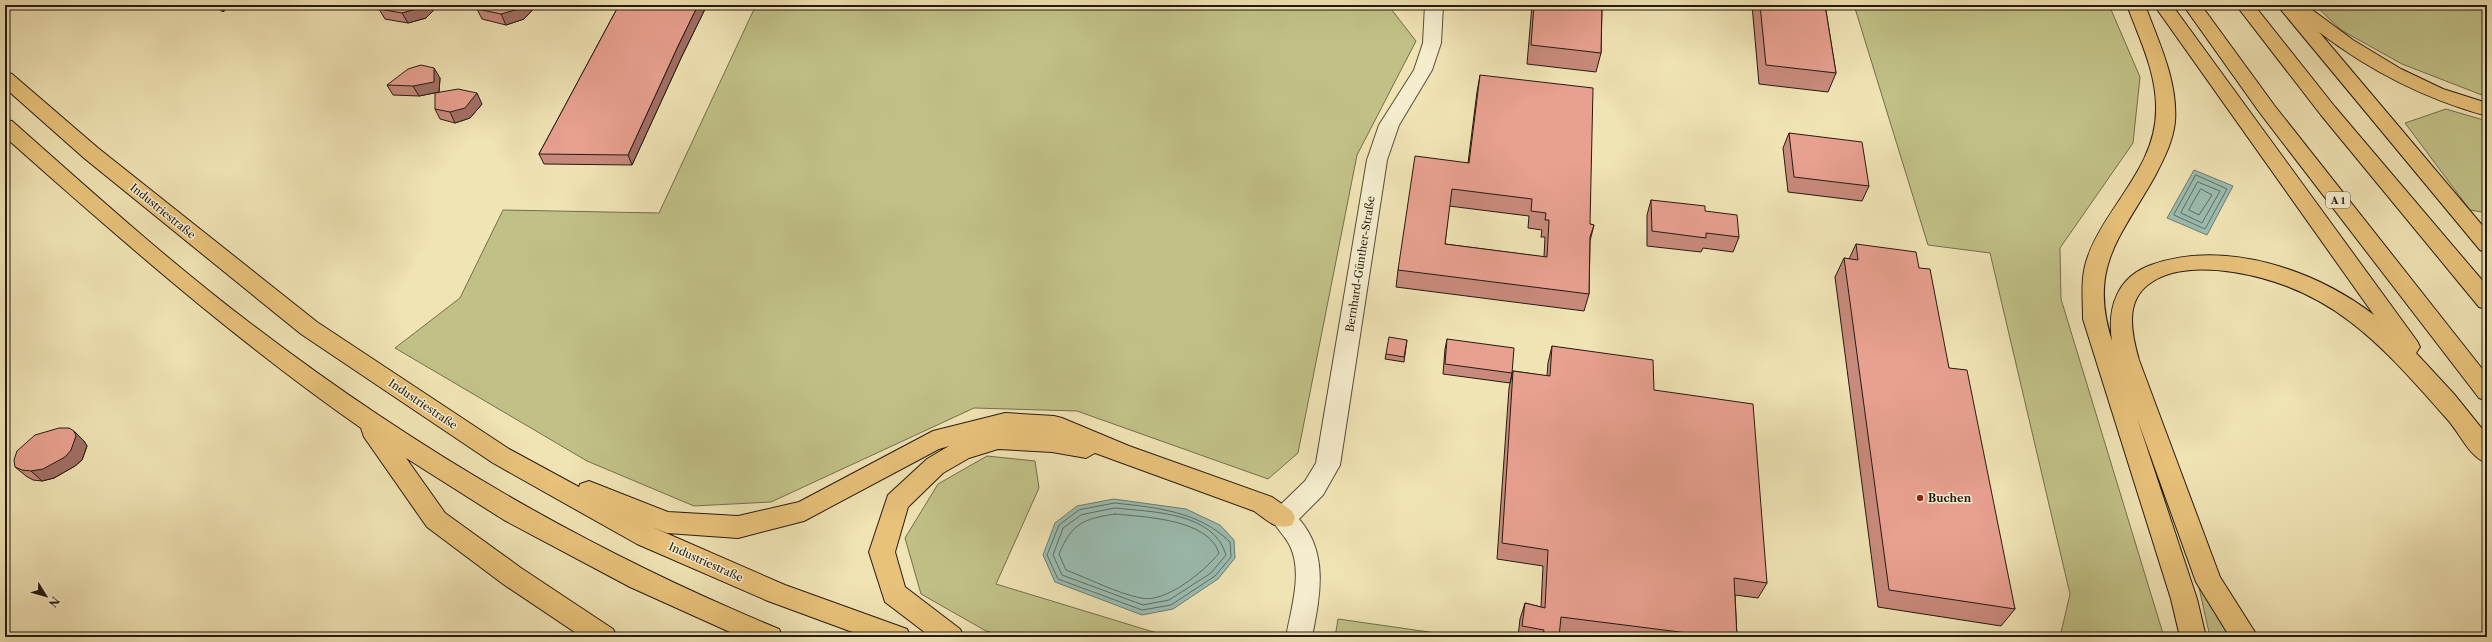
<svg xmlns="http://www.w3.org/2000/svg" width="2492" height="642" font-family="'Libre Caslon Text',serif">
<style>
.green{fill:#c1c187;stroke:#746e4c}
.water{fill:#9bbdb2;stroke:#6c7c72}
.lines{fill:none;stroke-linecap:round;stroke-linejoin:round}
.shore{stroke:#606c62;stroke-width:1}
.tertiary-casing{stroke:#584c3a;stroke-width:2}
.trunk-casing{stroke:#261a11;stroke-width:2}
.motorway-casing{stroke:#261a11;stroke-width:2}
.tertiary{fill:#f5edce;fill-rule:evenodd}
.trunk{fill:#e8c27a;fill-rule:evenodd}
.motorway{fill:#e8c27a;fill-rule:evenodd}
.rail-casing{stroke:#261a11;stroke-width:4}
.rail{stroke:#f5edce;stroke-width:2.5;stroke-dasharray:8;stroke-linecap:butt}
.wall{fill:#c88a7c;stroke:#261a11;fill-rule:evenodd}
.shaded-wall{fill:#a27065;stroke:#261a11}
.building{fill:#e8a090;stroke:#261a11;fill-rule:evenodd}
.poi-dot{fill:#8f2418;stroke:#f5edce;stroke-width:1.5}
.labels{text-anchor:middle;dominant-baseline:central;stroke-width:3;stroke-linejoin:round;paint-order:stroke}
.shield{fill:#f5edce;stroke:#64594a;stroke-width:1}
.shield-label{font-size:10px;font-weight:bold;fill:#261a11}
.street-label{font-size:11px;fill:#261a11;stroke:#f5edce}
.poi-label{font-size:11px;font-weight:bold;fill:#261a11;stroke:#f5edce;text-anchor:start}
</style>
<rect width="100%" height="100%" fill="#f0e3b4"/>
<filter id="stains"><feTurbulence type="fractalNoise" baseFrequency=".005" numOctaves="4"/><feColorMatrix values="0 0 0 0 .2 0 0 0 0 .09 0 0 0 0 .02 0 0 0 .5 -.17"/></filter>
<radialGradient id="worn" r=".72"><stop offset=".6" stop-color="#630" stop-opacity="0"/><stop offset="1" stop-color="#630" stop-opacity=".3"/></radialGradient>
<g class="green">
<path d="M 756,5 L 1388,5 L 1416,41 L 1357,155 L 1298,453 L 1268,479 L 1077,411 L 974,408 L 771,502 L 694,506 L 587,461 L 395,348 L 460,298 L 503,210 L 659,213 Z"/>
<path d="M 1854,5 L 2109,5 L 2140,77 L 2133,143 L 2060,248 L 2061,299 L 2164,637 L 2060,637 L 2070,594 L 1990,253 L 1928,245 Z"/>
<path d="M 2315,5 L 2487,5 L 2487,97 L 2402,64 L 2341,30 Z"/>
<path d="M 2446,109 L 2487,121 L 2487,213 L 2470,210 L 2405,123 Z"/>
<path d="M 987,456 L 1035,461 L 1039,488 L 996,584 L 1170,637 L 1008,637 L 986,631 L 921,594 L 905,538 L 938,484 Z"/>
<path d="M 2198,583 L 2233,637 L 2210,637 Z"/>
<path d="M 1338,619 L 1464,637 L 1335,637 Z"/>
</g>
<g class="water">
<path d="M 2194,170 L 2233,186 L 2207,235 L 2167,218 Z"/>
<path d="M 1114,499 L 1186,509 L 1220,525 L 1234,540 L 1235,558 L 1218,579 L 1173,609 L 1142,615 L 1055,582 L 1043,555 L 1055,523 L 1077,506 Z"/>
</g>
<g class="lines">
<g class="shore">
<path d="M 2196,175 L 2227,189 L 2205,229 L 2174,215 Z"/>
<path d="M 2198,182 L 2220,191 L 2202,223 L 2181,213 Z"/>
<path d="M 2201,189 L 2212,195 L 2199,215 L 2189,210 Z"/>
<path d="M 1115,503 C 1158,508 1198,511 1230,542 L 1231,557 L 1215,576 L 1171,605 L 1142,610 L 1058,579 L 1047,555 L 1059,525 L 1079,510 Z"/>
<path d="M 1115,508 C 1152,512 1214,512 1226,555 L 1211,573 L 1169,600 L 1143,605 L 1062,575 L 1053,555 L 1063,528 L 1081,515 Z"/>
<path d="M 1115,514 C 1145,517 1208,519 1219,553 C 1206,570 1165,604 1141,598 C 1116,593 1090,579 1066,570 L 1059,554 C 1072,523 1083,519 1115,514 Z"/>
</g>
<defs>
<path id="tertiary" d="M 1425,5 L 1443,5 L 1441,43 L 1432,70 L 1399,125 L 1387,160 L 1340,465 L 1323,495 L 1299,519 C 1329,553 1320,596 1312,637 L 1286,637 C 1291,609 1303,573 1290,546 C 1285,536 1276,528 1271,518 L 1274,511 L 1305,481 L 1316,463 L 1367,160 L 1379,125 L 1414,70 L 1423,43 Z"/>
<g id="trunk">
<path d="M 5,72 L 12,74 L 98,148 L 317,322 L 509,449 L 579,487 L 580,484 L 589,481 L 668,512 L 738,516 L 799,502 L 933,431 L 1005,413 L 1054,416 L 1062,418 L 1129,446 L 1272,497 L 1292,511 L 1295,518 L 1292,525 C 1276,531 1267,520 1254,511 L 1095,453 L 1086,458 L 1052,452 L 998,449 L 969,458 L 943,473 L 908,507 L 895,552 L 905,587 L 960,629 L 964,637 L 931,637 L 885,602 L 869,552 L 888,495 L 927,459 L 949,446 L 939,449 L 804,521 L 738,538 L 667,533 L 652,527 L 785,585 L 907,629 L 911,637 L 866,637 L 768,601 L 637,544 L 493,463 L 301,334 L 84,158 L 5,88 Z"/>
<path d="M 5,120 L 12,121 C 90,190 167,260 250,323 C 416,450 586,549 779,629 L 783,637 L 741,637 L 630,587 L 504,520 L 406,458 L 445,513 L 521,568 L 613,629 L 617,637 L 582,637 L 503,584 L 427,527 L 364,437 L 361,428 C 235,340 120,239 5,137 Z"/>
</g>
<g id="motorway">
<path d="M 2127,5 L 2145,5 C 2159,43 2178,81 2175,122 C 2173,141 2164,159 2155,176 C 2121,237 2088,266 2112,341 C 2107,308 2117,277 2151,265 C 2224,239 2314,269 2374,315 L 2154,5 L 2172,5 L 2417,341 L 2420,347 L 2416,353 L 2454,394 L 2487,435 L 2487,463 C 2469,457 2460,433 2447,419 C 2383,347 2334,288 2233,272 C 2206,268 2172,267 2149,284 C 2124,302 2132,335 2139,360 L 2220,577 L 2258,637 L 2230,637 L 2196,582 L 2137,418 L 2197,599 L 2206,637 L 2180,637 L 2171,599 L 2083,319 C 2083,297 2080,277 2088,256 C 2107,205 2156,167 2156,110 C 2157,73 2139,38 2127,5 Z"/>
<path d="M 2183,5 L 2201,5 L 2274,105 L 2487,375 L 2487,401 L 2479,398 L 2260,113 Z"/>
<path d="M 2236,5 L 2254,5 L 2335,107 L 2487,286 L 2487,309 L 2479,307 L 2321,115 Z"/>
<path d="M 2277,5 L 2307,6 L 2353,40 L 2401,69 L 2443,89 L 2487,103 L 2487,116 C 2425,99 2370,71 2319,32 L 2487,231 L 2487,253 L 2480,250 Z"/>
</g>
</defs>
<use href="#tertiary" class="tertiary-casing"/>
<use href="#trunk" class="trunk-casing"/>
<use href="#motorway" class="motorway-casing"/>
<use href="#tertiary" class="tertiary"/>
<use href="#trunk" class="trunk"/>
<use href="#motorway" class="motorway"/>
<defs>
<path id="rail" d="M 216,5 L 223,10"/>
</defs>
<use href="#rail" class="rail-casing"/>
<use href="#rail" class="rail"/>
</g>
<g class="wall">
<path d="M 383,5 L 426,18 L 408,23 L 385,19 L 379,9 Z"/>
<path d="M 481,5 L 535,5 L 536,6 L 524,19 L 506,25 L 482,19 L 477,9 Z"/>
<path d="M 619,5 L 707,5 L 682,56 L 632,165 L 544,164 L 539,154 Z"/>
<path d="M 1532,5 L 1602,5 L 1601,53 L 1596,72 L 1527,64 Z"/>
<path d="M 1752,5 L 1825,5 L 1836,73 L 1828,92 L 1759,84 Z"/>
<path d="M 1480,75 L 1590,224 L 1594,225 L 1590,241 L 1589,294 L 1584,311 L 1396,287 L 1398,270 L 1468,163 L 1477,92 ZM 1449,206 L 1529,216 L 1528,228 L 1542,230 L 1541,237 L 1545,237 L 1544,257 L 1445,244 Z"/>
<path d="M 440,78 L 439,92 L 419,96 L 393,95 L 387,85 Z"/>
<path d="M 482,104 L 470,118 L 455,123 L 440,119 L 435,109 Z"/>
<path d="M 1789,133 L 1869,186 L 1862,201 L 1788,192 L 1783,148 Z"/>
<path d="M 1651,200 L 1705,211 L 1739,237 L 1733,252 L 1703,248 L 1701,252 L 1647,246 L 1647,215 Z"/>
<path d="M 1856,244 L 1919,268 L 1949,368 L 2015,609 L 2001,626 L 1878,607 L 1835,277 L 1844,258 L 1849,259 Z"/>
<path d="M 1447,339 L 1512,373 L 1510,383 L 1443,374 L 1445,349 Z"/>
<path d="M 1407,340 L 1404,362 L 1385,359 L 1386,354 Z"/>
<path d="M 1552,346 L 1654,390 L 1767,583 L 1758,598 L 1735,595 L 1737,637 L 1591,637 L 1559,633 L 1559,637 L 1518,637 L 1520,619 L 1525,603 L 1541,607 L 1543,566 L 1497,559 L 1509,388 L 1513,371 L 1547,376 L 1548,363 Z"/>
<path d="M 74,431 L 84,441 L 87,446 L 82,460 L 75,466 L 54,478 L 42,481 L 33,480 L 26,476 L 15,467 Z"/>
</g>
<g class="shaded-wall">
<path d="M 423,5 L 439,5 L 426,18 L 408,23 L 402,13 Z"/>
<path d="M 523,5 L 535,5 L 536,6 L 524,19 L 506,25 L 501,14 Z"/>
<path d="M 698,5 L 707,5 L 682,56 L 632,165 L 628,155 L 678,46 Z"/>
<path d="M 434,68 L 440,78 L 439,92 L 419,96 L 413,86 Z"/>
<path d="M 477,93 L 482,104 L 470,118 L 455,123 L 450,112 Z"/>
<path d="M 74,431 L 84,441 L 87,446 L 82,460 L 75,466 L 54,478 L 42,481 L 31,471 Z"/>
</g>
<g class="building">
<path d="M 383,5 L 423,5 L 420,8 L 402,13 L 379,9 Z"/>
<path d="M 481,5 L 523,5 L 519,9 L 501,14 L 477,9 Z"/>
<path d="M 619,5 L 698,5 L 678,46 L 628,155 L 539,154 Z"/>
<path d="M 1534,5 L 1602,5 L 1601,53 L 1531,45 Z"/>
<path d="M 1760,5 L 1825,5 L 1836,73 L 1766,65 Z"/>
<path d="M 421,65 L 434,68 L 434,82 L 413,86 L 387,85 L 408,69 Z"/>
<path d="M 1480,75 L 1593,88 L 1590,224 L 1594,225 L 1590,237 L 1589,294 L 1398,270 L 1415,156 L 1469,163 ZM 1452,189 L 1532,199 L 1531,211 L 1546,213 L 1545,220 L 1549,220 L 1547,257 L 1445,244 Z"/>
<path d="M 458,89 L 477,93 L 465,108 L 450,112 L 435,109 L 435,93 Z"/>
<path d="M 1789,133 L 1862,142 L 1869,186 L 1794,177 Z"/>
<path d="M 1651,200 L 1705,206 L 1705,211 L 1737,215 L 1739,237 L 1706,233 L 1706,238 L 1652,231 Z"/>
<path d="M 1856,244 L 1916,252 L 1919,268 L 1930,269 L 1949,368 L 1967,370 L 2015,609 L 1889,590 L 1844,258 L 1858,260 Z"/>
<path d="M 1389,337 L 1407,340 L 1404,357 L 1386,354 Z"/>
<path d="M 1447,339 L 1514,348 L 1512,373 L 1445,364 Z"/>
<path d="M 1552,346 L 1653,360 L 1654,390 L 1753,404 L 1767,583 L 1734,578 L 1737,637 L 1719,637 L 1561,617 L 1559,637 L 1543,637 L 1544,630 L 1522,626 L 1525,603 L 1545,608 L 1548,550 L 1502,543 L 1513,371 L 1550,376 Z"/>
<path d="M 59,428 L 69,428 L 74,431 L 76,436 L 71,450 L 65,457 L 43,469 L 31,471 L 22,470 L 15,467 L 14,460 L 17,451 L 35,435 Z"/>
</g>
<circle class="poi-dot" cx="1920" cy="498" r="4"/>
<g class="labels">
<rect class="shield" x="2326" y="192" width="24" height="16" rx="3"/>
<g class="shield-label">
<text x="2338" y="200">A 1</text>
</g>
<g class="street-label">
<text transform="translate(163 211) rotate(39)">Industriestraße</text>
<text transform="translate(1360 264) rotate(-81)">Bernhard-Günther-Straße</text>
<text transform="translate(423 404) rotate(34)">Industriestraße</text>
<text transform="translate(706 562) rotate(24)">Industriestraße</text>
</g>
<g class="poi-label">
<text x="1928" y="498">Buchen</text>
</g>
</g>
<rect width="2492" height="642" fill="none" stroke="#f0e3b4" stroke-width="20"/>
<rect x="6" y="6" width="2480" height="630" fill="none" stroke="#261a11" stroke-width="2"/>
<rect x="10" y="10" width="2472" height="622" fill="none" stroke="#261a11"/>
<g transform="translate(46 596) rotate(127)" stroke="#f5edce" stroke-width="3" paint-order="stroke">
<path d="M0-3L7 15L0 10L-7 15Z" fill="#261a11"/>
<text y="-6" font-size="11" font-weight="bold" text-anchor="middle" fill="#261a11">N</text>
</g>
<rect width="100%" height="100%" filter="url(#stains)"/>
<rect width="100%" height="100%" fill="url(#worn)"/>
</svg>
